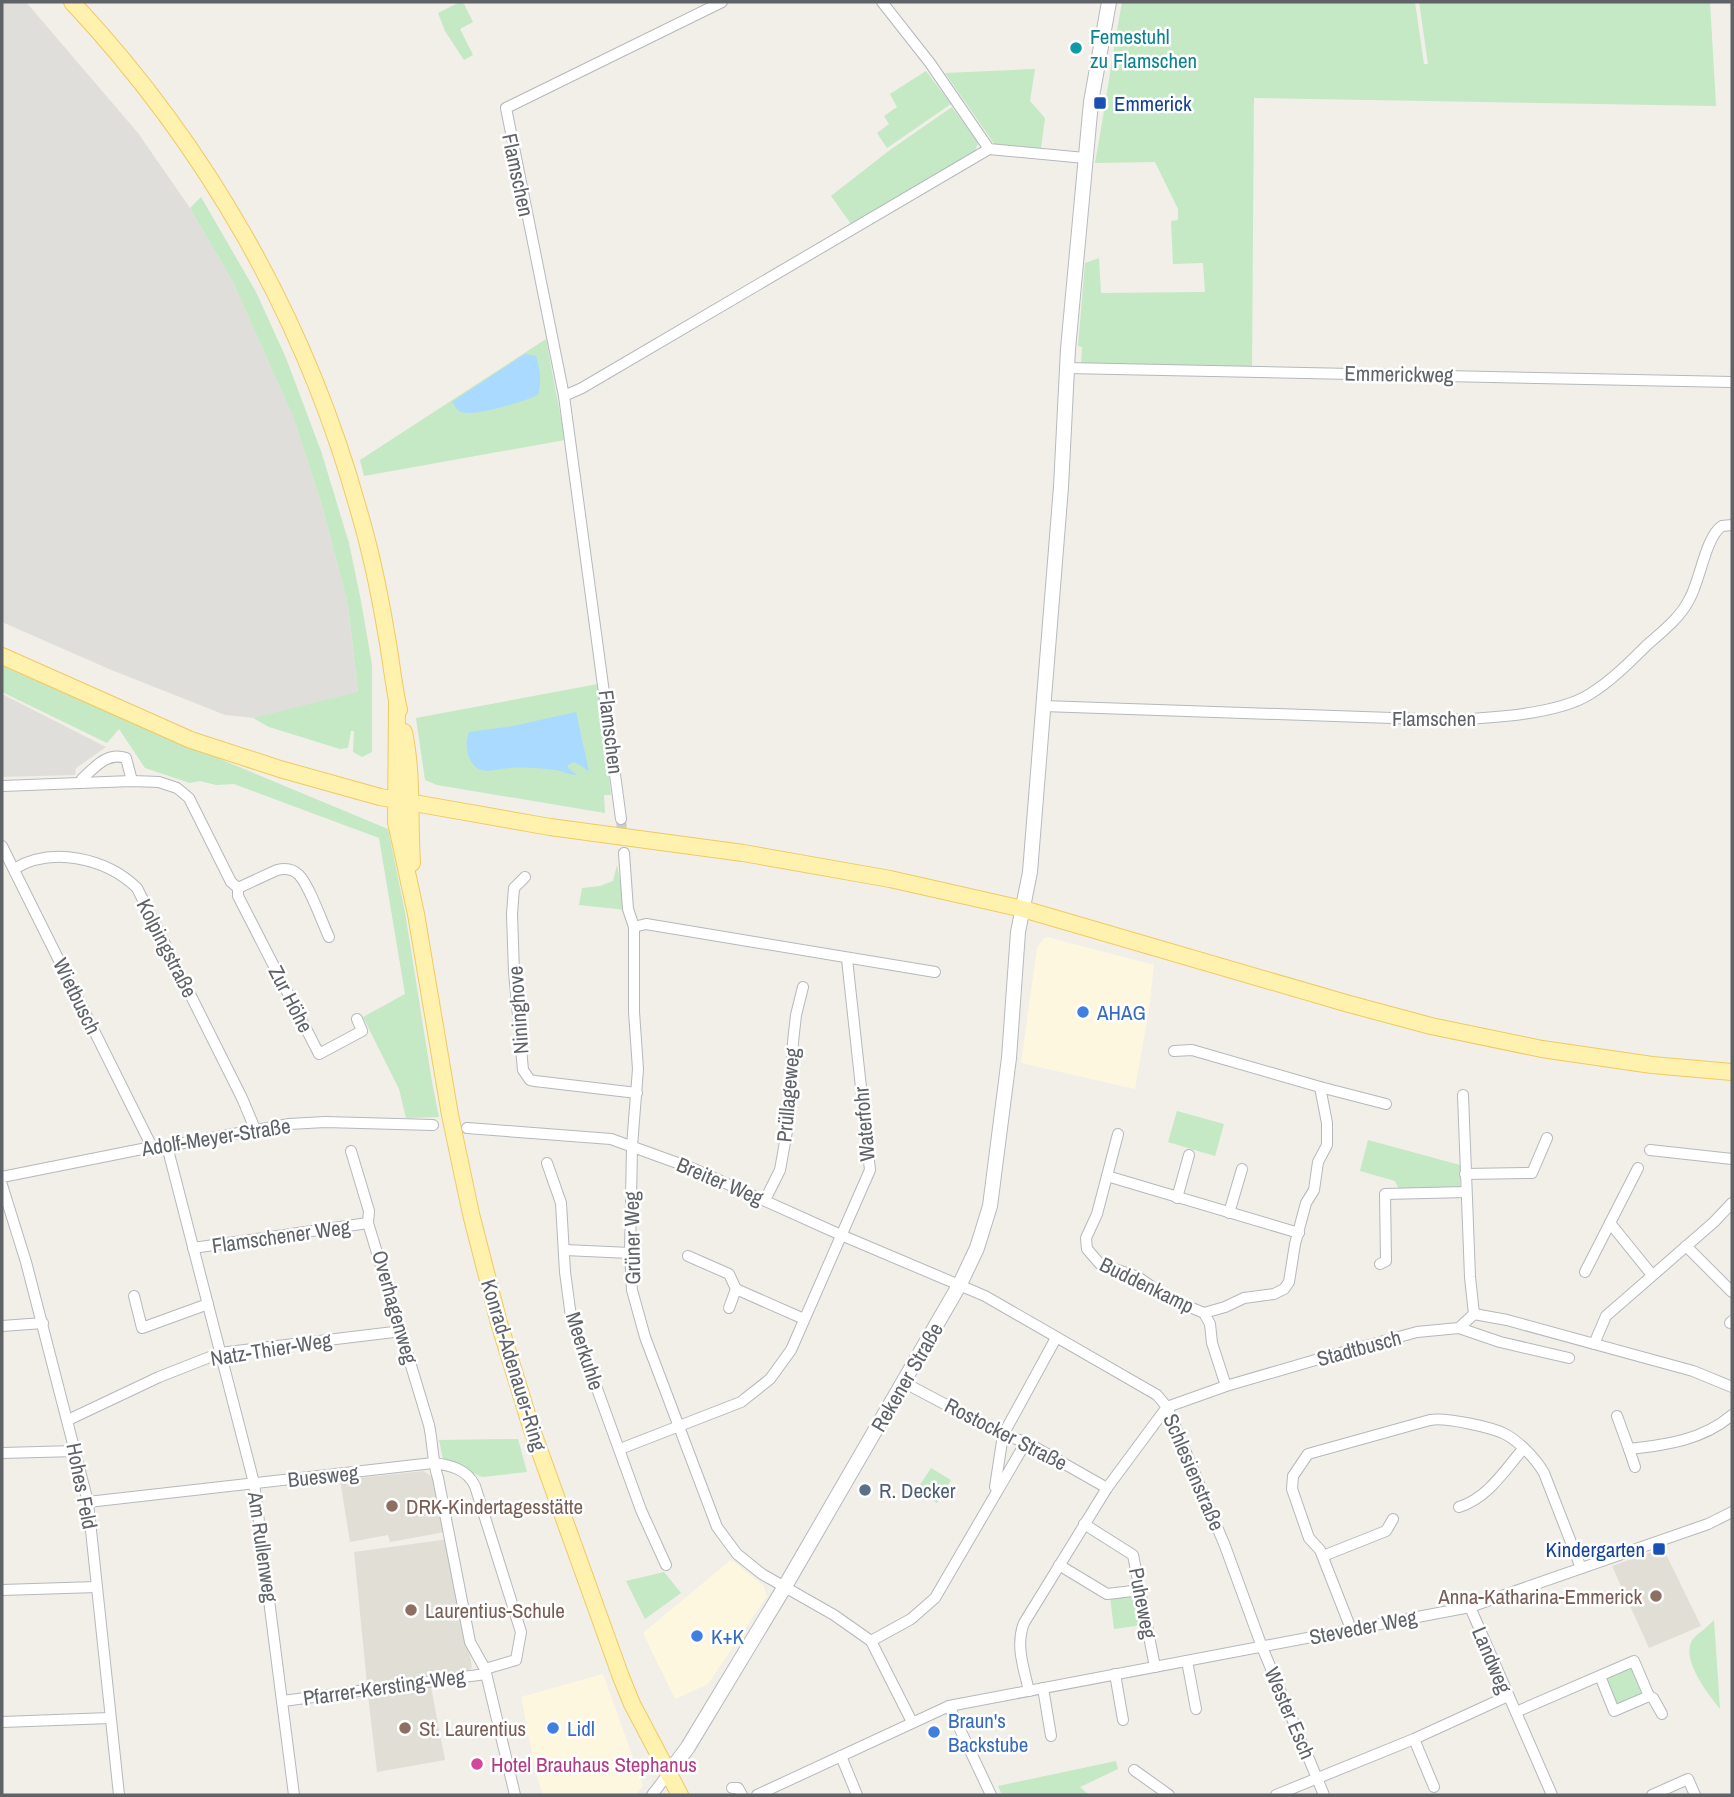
<svg xmlns="http://www.w3.org/2000/svg" width="1734" height="1797" font-family="'Archivo Narrow',sans-serif">
<style>
.commercial{fill:#fef7e0}
.industrial{fill:#e0deda}
.education{fill:#e1ded6}
.green{fill:#c5e8c5}
.water{fill:#aadaff}
.lines{fill:none;stroke-linecap:round;stroke-linejoin:round}
.street-tunnel{stroke:#ccccc8;stroke-width:10;stroke-dasharray:10 5;stroke-linecap:butt}
.street-casing{stroke:#b5b8bc;stroke-width:12}
.secondary-casing{stroke:#b6babf;stroke-width:16}
.primary-casing{stroke:#f2c960;stroke-width:18}
.street{stroke:#fff;stroke-width:10}
.secondary{stroke:#fff;stroke-width:14}
.primary{stroke:#fff2af;stroke-width:16}
.culture-dot{fill:#0f9aa8;stroke:#fff;stroke-width:2.5}
.transit-dot{fill:#1a4fb4;stroke:#fff;stroke-width:2.5}
.shop-dot{fill:#3f7fe0;stroke:#fff;stroke-width:2.5}
.service-dot{fill:#5c6f8a;stroke:#fff;stroke-width:2.5}
.education-dot{fill:#8d6e63;stroke:#fff;stroke-width:2.5}
.hotel-dot{fill:#d1479c;stroke:#fff;stroke-width:2.5}
.labels{text-anchor:middle;dominant-baseline:central;stroke-width:5;stroke-linejoin:round;paint-order:stroke}
.culture-label{font-size:21px;fill:#0d838f;stroke:#fff;text-anchor:start}
.transit-label{font-size:21px;fill:#164399;stroke:#fff;text-anchor:start}
.street-label{font-size:21px;fill:#5f6368;stroke:#fff}
.shop-label{font-size:21px;fill:#366cbe;stroke:#fff;text-anchor:start}
.service-label{font-size:21px;fill:#4e5e75;stroke:#fff;text-anchor:start}
.education-label{font-size:21px;fill:#785e54;stroke:#fff;text-anchor:start}
.hotel-label{font-size:21px;fill:#b23c85;stroke:#fff;text-anchor:start}
</style>
<rect width="100%" height="100%" fill="#f1efe8"/>
<g class="commercial">
<path d="M 1047,937 L 1154,965 L 1149,1009 L 1135,1089 L 1021,1063 L 1037,948 L 1043,939 Z"/>
<path d="M 731,1560 L 763,1585 L 767,1596 L 708,1684 L 675,1699 L 643,1633 Z"/>
<path d="M 603,1674 L 643,1785 L 636,1795 L 543,1795 L 536,1773 L 521,1697 Z"/>
</g>
<g class="industrial">
<path d="M 2,2 L 26,2 L 138,133 L 190,208 L 233,282 L 294,419 L 323,509 L 348,605 L 358,693 L 254,718 L 225,715 L 109,669 L 2,622 Z"/>
<path d="M 2,694 L 106,747 L 76,768 L 75,775 L 2,777 Z"/>
</g>
<g class="education">
<path d="M 424,1471 L 435,1479 L 445,1532 L 390,1542 L 388,1535 L 350,1542 L 340,1480 Z"/>
<path d="M 449,1539 L 472,1667 L 469,1671 L 420,1681 L 415,1678 L 367,1684 L 354,1552 Z"/>
<path d="M 1663,1548 L 1701,1626 L 1649,1648 L 1612,1566 Z"/>
<path d="M 431,1687 L 445,1760 L 377,1772 L 368,1695 Z"/>
</g>
<g class="green">
<path d="M 460,2 L 463,2 L 473,22 L 460,29 L 473,55 L 464,60 L 445,31 L 438,13 Z"/>
<path d="M 1122,2 L 1415,2 L 1424,64 L 1428,64 L 1419,2 L 1710,2 L 1716,106 L 1254,98 L 1252,367 L 1081,364 L 1082,347 L 1078,346 L 1085,263 L 1099,258 L 1101,293 L 1205,292 L 1203,263 L 1173,264 L 1171,221 L 1178,220 L 1178,209 L 1155,162 L 1095,163 C 1105,109 1112,56 1122,2 Z"/>
<path d="M 1035,69 L 1030,101 L 1045,118 L 1041,148 L 995,145 L 945,73 Z"/>
<path d="M 926,71 L 951,104 L 887,148 L 877,133 L 889,124 L 884,116 L 897,107 L 890,94 Z"/>
<path d="M 952,107 L 978,143 L 975,151 L 851,224 L 831,196 L 890,150 Z"/>
<path d="M 201,197 L 256,292 L 286,358 L 321,451 L 349,543 L 361,601 L 372,665 L 372,752 L 362,757 L 353,752 L 354,731 L 351,731 L 348,748 L 340,749 L 269,727 L 253,718 L 358,692 L 348,605 L 323,509 L 294,419 L 233,282 L 190,208 Z"/>
<path d="M 546,339 L 565,440 L 364,476 L 360,460 Z"/>
<path d="M 2,666 L 124,719 L 388,829 L 405,912 L 432,1082 L 439,1117 L 406,1118 L 399,1089 L 363,1017 L 405,994 L 379,838 L 234,784 L 216,785 L 200,781 L 190,783 L 145,768 L 119,729 L 107,743 L 2,692 Z"/>
<path d="M 598,684 L 611,795 L 604,795 L 605,813 L 437,785 L 425,780 L 416,718 Z"/>
<path d="M 617,865 L 626,910 L 579,905 L 582,888 L 600,886 L 613,881 Z"/>
<path d="M 1177,1111 L 1224,1124 L 1215,1156 L 1168,1142 Z"/>
<path d="M 1368,1140 L 1460,1165 L 1460,1187 L 1399,1189 L 1395,1181 L 1360,1171 Z"/>
<path d="M 518,1439 L 527,1472 L 482,1477 L 443,1459 L 439,1440 Z"/>
<path d="M 931,1468 L 951,1480 L 937,1503 L 916,1491 Z"/>
<path d="M 664,1572 L 681,1593 L 645,1619 L 626,1581 Z"/>
<path d="M 1137,1592 L 1143,1625 L 1114,1629 L 1110,1597 Z"/>
<path d="M 1714,1620 L 1720,1709 C 1709,1695 1679,1658 1693,1639 C 1698,1633 1708,1627 1714,1620 Z"/>
<path d="M 1632,1667 L 1644,1693 L 1616,1706 L 1604,1679 Z"/>
<path d="M 1116,1761 L 1118,1769 L 1080,1787 L 1089,1795 L 1002,1795 L 998,1786 Z"/>
</g>
<g class="water">
<path d="M 525,354 L 536,356 C 540,369 542,381 538,395 C 525,401 470,419 459,411 C 456,409 455,405 452,402 Z"/>
<path d="M 576,712 L 589,771 L 574,762 L 568,765 L 568,768 L 577,775 C 569,775 563,771 555,770 C 541,768 525,767 510,768 C 500,768 487,774 477,768 C 467,761 464,743 469,732 L 513,726 Z"/>
</g>
<g class="lines">
<path class="street-tunnel" d="M 621,819 L 624,853"/>
<defs>
<g id="street">
<path d="M 722,2 L 506,108 L 564,396 L 582,388 L 989,149"/>
<path d="M 882,2 L 930,63 L 989,149 L 1085,158"/>
<path d="M 1066,368 L 1732,382"/>
<path d="M 564,396 L 621,819"/>
<path d="M 1043,706 L 1449,720 C 1488,718 1557,715 1590,694 C 1611,681 1630,662 1647,645 C 1663,631 1681,617 1690,598 C 1700,580 1706,536 1722,526 L 1732,525"/>
<path d="M 82,783 L 82,779 C 96,766 107,752 126,758 L 132,781"/>
<path d="M 2,786 L 132,781 L 159,782 L 177,788 L 189,798 L 231,882 L 238,888 L 238,896 L 319,1054 L 362,1031 L 357,1019"/>
<path d="M 2,846 L 152,1147"/>
<path d="M 624,853 L 628,909 L 634,927 L 634,1012 L 638,1069 L 632,1146 L 630,1253 L 632,1290 L 645,1337 L 717,1527 L 737,1554 L 762,1574 L 834,1615 L 871,1641 L 912,1722"/>
<path d="M 14,869 C 52,846 106,858 137,888 L 242,1098 L 255,1129"/>
<path d="M 525,877 L 514,888 L 512,914 L 514,972 L 523,1070 L 530,1080 L 535,1081 L 637,1093"/>
<path d="M 238,888 L 277,870 C 285,868 293,869 299,875 C 309,885 322,922 329,937"/>
<path d="M 634,927 L 646,924 L 935,972"/>
<path d="M 1174,1051 L 1192,1050 L 1320,1087 L 1327,1123 L 1327,1145 L 1318,1162 L 1314,1190 L 1306,1203 L 1295,1244 L 1289,1282 L 1284,1289 L 1274,1294 L 1244,1298 L 1225,1307 L 1204,1313 L 1210,1324 L 1212,1343 L 1226,1386"/>
<path d="M 1320,1087 L 1386,1104"/>
<path d="M 1463,1095 L 1470,1277 L 1474,1314"/>
<path d="M 467,1128 L 611,1139 L 694,1169 L 841,1235 L 985,1296 L 1157,1395 L 1167,1407 L 1225,1546 L 1262,1647 L 1324,1795"/>
<path d="M 1118,1134 L 1097,1214 L 1086,1238 L 1087,1249 L 1100,1264 L 1138,1277 L 1166,1297 L 1204,1313"/>
<path d="M 167,1146 L 254,1483 L 294,1795"/>
<path d="M 1650,1150 L 1732,1159"/>
<path d="M 351,1151 L 369,1211 L 368,1223 L 429,1425 C 433,1443 432,1461 438,1478 L 470,1642 L 485,1669 L 515,1795"/>
<path d="M 547,1163 L 561,1203 L 565,1272 L 571,1317 L 641,1510 L 666,1565"/>
<path d="M 1465,1174 L 1532,1173 L 1547,1138"/>
<path d="M 1107,1176 L 1299,1233"/>
<path d="M 2,1177 L 152,1147 L 167,1146 L 289,1124 L 325,1122 L 433,1125"/>
<path d="M 2,1185 L 26,1262 L 88,1502 L 119,1795"/>
<path d="M 1177,1198 L 1189,1155"/>
<path d="M 765,1200 L 780,1170 L 787,1131 L 793,1042 L 796,1015 L 803,987"/>
<path d="M 1229,1213 L 1242,1169"/>
<path d="M 1610,1223 L 1652,1275"/>
<path d="M 1686,1246 L 1732,1292"/>
<path d="M 193,1248 L 368,1223"/>
<path d="M 565,1250 L 630,1253"/>
<path d="M 688,1256 L 729,1274 L 736,1289 L 804,1319"/>
<path d="M 1380,1264 L 1386,1261 L 1385,1194 L 1466,1192"/>
<path d="M 1585,1272 L 1638,1168"/>
<path d="M 134,1296 L 142,1328 L 208,1304"/>
<path d="M 729,1308 L 736,1289"/>
<path d="M 1474,1314 L 1507,1320 L 1693,1371 L 1732,1387"/>
<path d="M 1730,1323 L 1732,1321"/>
<path d="M 2,1326 L 43,1323"/>
<path d="M 1459,1328 L 1500,1342 L 1569,1358"/>
<path d="M 1594,1344 L 1606,1316 L 1714,1222 L 1732,1203"/>
<path d="M 903,1382 L 1003,1435 L 1026,1442 L 1107,1488"/>
<path d="M 1617,1416 L 1629,1449 C 1666,1445 1703,1440 1732,1415"/>
<path d="M 68,1420 L 159,1377 L 220,1353 L 402,1331"/>
<path d="M 620,1449 L 741,1402 L 770,1379 L 791,1350 L 870,1170 L 847,959"/>
<path d="M 1629,1449 L 1635,1467"/>
<path d="M 2,1453 L 76,1451"/>
<path d="M 995,1487 L 1003,1435 L 1056,1338"/>
<path d="M 88,1502 L 433,1463 C 450,1465 467,1469 475,1486 L 521,1632 L 516,1660 L 485,1669"/>
<path d="M 1459,1507 C 1488,1498 1504,1471 1523,1449"/>
<path d="M 1084,1524 L 1133,1555 L 1155,1667"/>
<path d="M 1323,1556 L 1386,1531 L 1393,1519"/>
<path d="M 1059,1565 L 1107,1594 L 1141,1590"/>
<path d="M 2,1590 L 97,1587"/>
<path d="M 1470,1607 L 1552,1795"/>
<path d="M 1351,1629 L 1320,1550 L 1309,1538 L 1292,1489 L 1293,1476 L 1308,1454 L 1430,1420 C 1445,1417 1491,1427 1505,1434 C 1520,1442 1536,1459 1544,1473 L 1581,1568"/>
<path d="M 871,1641 L 911,1619 L 935,1598 L 1026,1442"/>
<path d="M 1187,1661 L 1196,1709"/>
<path d="M 1115,1674 L 1123,1720"/>
<path d="M 1043,1688 L 1051,1736"/>
<path d="M 1029,1691 C 1024,1669 1015,1645 1024,1623 L 1107,1488 L 1167,1407 L 1226,1386 L 1329,1356 L 1417,1332 L 1459,1328 L 1474,1314"/>
<path d="M 1649,1696 L 1653,1698 L 1662,1714"/>
<path d="M 283,1701 L 486,1674"/>
<path d="M 949,1706 L 991,1795"/>
<path d="M 1516,1712 L 1634,1661 L 1649,1696 L 1614,1711 L 1600,1676"/>
<path d="M 2,1722 L 110,1718"/>
<path d="M 1414,1739 L 1434,1787"/>
<path d="M 841,1756 L 857,1795"/>
<path d="M 1134,1770 L 1169,1795"/>
<path d="M 732,1788 L 738,1788 L 742,1795"/>
<path d="M 652,1795 L 668,1774"/>
<path d="M 757,1795 L 949,1706 L 1470,1607 L 1708,1524 L 1732,1512"/>
<path d="M 1276,1795 L 1414,1739 L 1508,1696"/>
<path d="M 1652,1795 L 1688,1779 L 1695,1795"/>
</g>
<path id="secondary" d="M 668,1774 L 688,1747 L 784,1588 L 960,1284 L 977,1248 L 990,1206 L 1009,1058 L 1018,932 L 1030,872 L 1061,487 L 1068,349 L 1091,102 L 1109,2"/>
<g id="primary">
<path d="M 72,2 C 206,145 305,318 358,508 C 370,548 379,590 386,632 C 391,657 393,684 399,710"/>
<path d="M 2,656 L 191,740 L 280,769 L 380,797 L 550,827 L 743,853 L 890,879 L 1023,909 L 1349,1004 L 1431,1026 L 1542,1049 L 1652,1065 L 1732,1072"/>
<path d="M 397,702 L 396,822 L 416,914 L 450,1115 L 471,1214 L 499,1323 L 531,1427 L 621,1677 L 632,1704 L 680,1795"/>
<path d="M 404,732 C 413,775 409,818 412,863"/>
</g>
</defs>
<use href="#street" class="street-casing"/>
<use href="#secondary" class="secondary-casing"/>
<use href="#primary" class="primary-casing"/>
<use href="#street" class="street"/>
<use href="#secondary" class="secondary"/>
<use href="#primary" class="primary"/>
</g>
<circle class="culture-dot" cx="1076" cy="48" r="7"/>
<g class="transit-dot">
<rect x="1093" y="96" width="14" height="14" rx="3.5"/>
<rect x="1652" y="1542" width="14" height="14" rx="3.5"/>
</g>
<g class="shop-dot">
<circle cx="1083" cy="1012" r="7"/>
<circle cx="697" cy="1636" r="7"/>
<circle cx="553" cy="1728" r="7"/>
<circle cx="934" cy="1732" r="7"/>
</g>
<circle class="service-dot" cx="865" cy="1490" r="7"/>
<g class="education-dot">
<circle cx="392" cy="1506" r="7"/>
<circle cx="1656" cy="1596" r="7"/>
<circle cx="411" cy="1610" r="7"/>
<circle cx="405" cy="1728" r="7"/>
</g>
<circle class="hotel-dot" cx="477" cy="1764" r="7"/>
<g class="labels">
<g class="culture-label">
<text x="1090" y="36">Femestuhl<tspan x="1090" dy="24">zu Flamschen</tspan></text>
</g>
<g class="transit-label">
<text x="1114" y="103">Emmerick</text>
<text x="1645" y="1549" text-anchor="end">Kindergarten</text>
</g>
<g class="street-label">
<text transform="translate(518 175) rotate(78)">Flamschen</text>
<text transform="translate(1399 374) rotate(1)">Emmerickweg</text>
<text x="1434" y="718">Flamschen</text>
<text transform="translate(611 732) rotate(83)">Flamschen</text>
<text transform="translate(167 948) rotate(63)">Kolpingstraße</text>
<text transform="translate(77 996) rotate(64)">Wietbusch</text>
<text transform="translate(291 999) rotate(63)">Zur Höhe</text>
<text transform="translate(518 1010) rotate(-94)">Nininghove</text>
<text transform="translate(788 1095) rotate(-85)">Prüllageweg</text>
<text transform="translate(864 1124) rotate(-95)">Waterfohr</text>
<text transform="translate(216 1137) rotate(-9)">Adolf-Meyer-Straße</text>
<text transform="translate(720 1181) rotate(23)">Breiter Weg</text>
<text transform="translate(281 1236) rotate(-8)">Flamschener Weg</text>
<text transform="translate(632 1238) rotate(-91)">Grüner Weg</text>
<text transform="translate(1147 1285) rotate(26)">Buddenkamp</text>
<text transform="translate(395 1307) rotate(74)">Overhagenweg</text>
<text transform="translate(1359 1348) rotate(-15)">Stadtbusch</text>
<text transform="translate(271 1349) rotate(-9)">Natz-Thier-Weg</text>
<text transform="translate(585 1351) rotate(72)">Meerkuhle</text>
<text transform="translate(514 1365) rotate(73)">Konrad-Adenauer-Ring</text>
<text transform="translate(907 1377) rotate(-60)">Rekener Straße</text>
<text transform="translate(1006 1434) rotate(27)">Rostocker Straße</text>
<text transform="translate(1194 1472) rotate(67)">Schlesienstraße</text>
<text transform="translate(323 1476) rotate(-6)">Buesweg</text>
<text transform="translate(82 1486) rotate(79)">Hohes Feld</text>
<text transform="translate(263 1547) rotate(82)">Am Rullenweg</text>
<text transform="translate(1143 1603) rotate(79)">Puheweg</text>
<text transform="translate(1363 1627) rotate(-11)">Steveder Weg</text>
<text transform="translate(1492 1660) rotate(67)">Landweg</text>
<text transform="translate(384 1687) rotate(-8)">Pfarrer-Kersting-Weg</text>
<text transform="translate(1290 1713) rotate(67)">Wester Esch</text>
</g>
<g class="shop-label">
<text x="1097" y="1012">AHAG</text>
<text x="711" y="1636">K+K</text>
<text x="948" y="1720">Braun's<tspan x="948" dy="24">Backstube</tspan></text>
<text x="567" y="1728">Lidl</text>
</g>
<g class="service-label">
<text x="879" y="1490">R. Decker</text>
</g>
<g class="education-label">
<text x="406" y="1506">DRK-Kindertagesstätte</text>
<text x="1642" y="1596" text-anchor="end">Anna-Katharina-Emmerick</text>
<text x="425" y="1610">Laurentius-Schule</text>
<text x="419" y="1728">St. Laurentius</text>
</g>
<g class="hotel-label">
<text x="491" y="1764">Hotel Brauhaus Stephanus</text>
</g>
</g>
<rect width="1734" height="1797" fill="none" stroke="#5f6368" stroke-width="7"/>
</svg>
